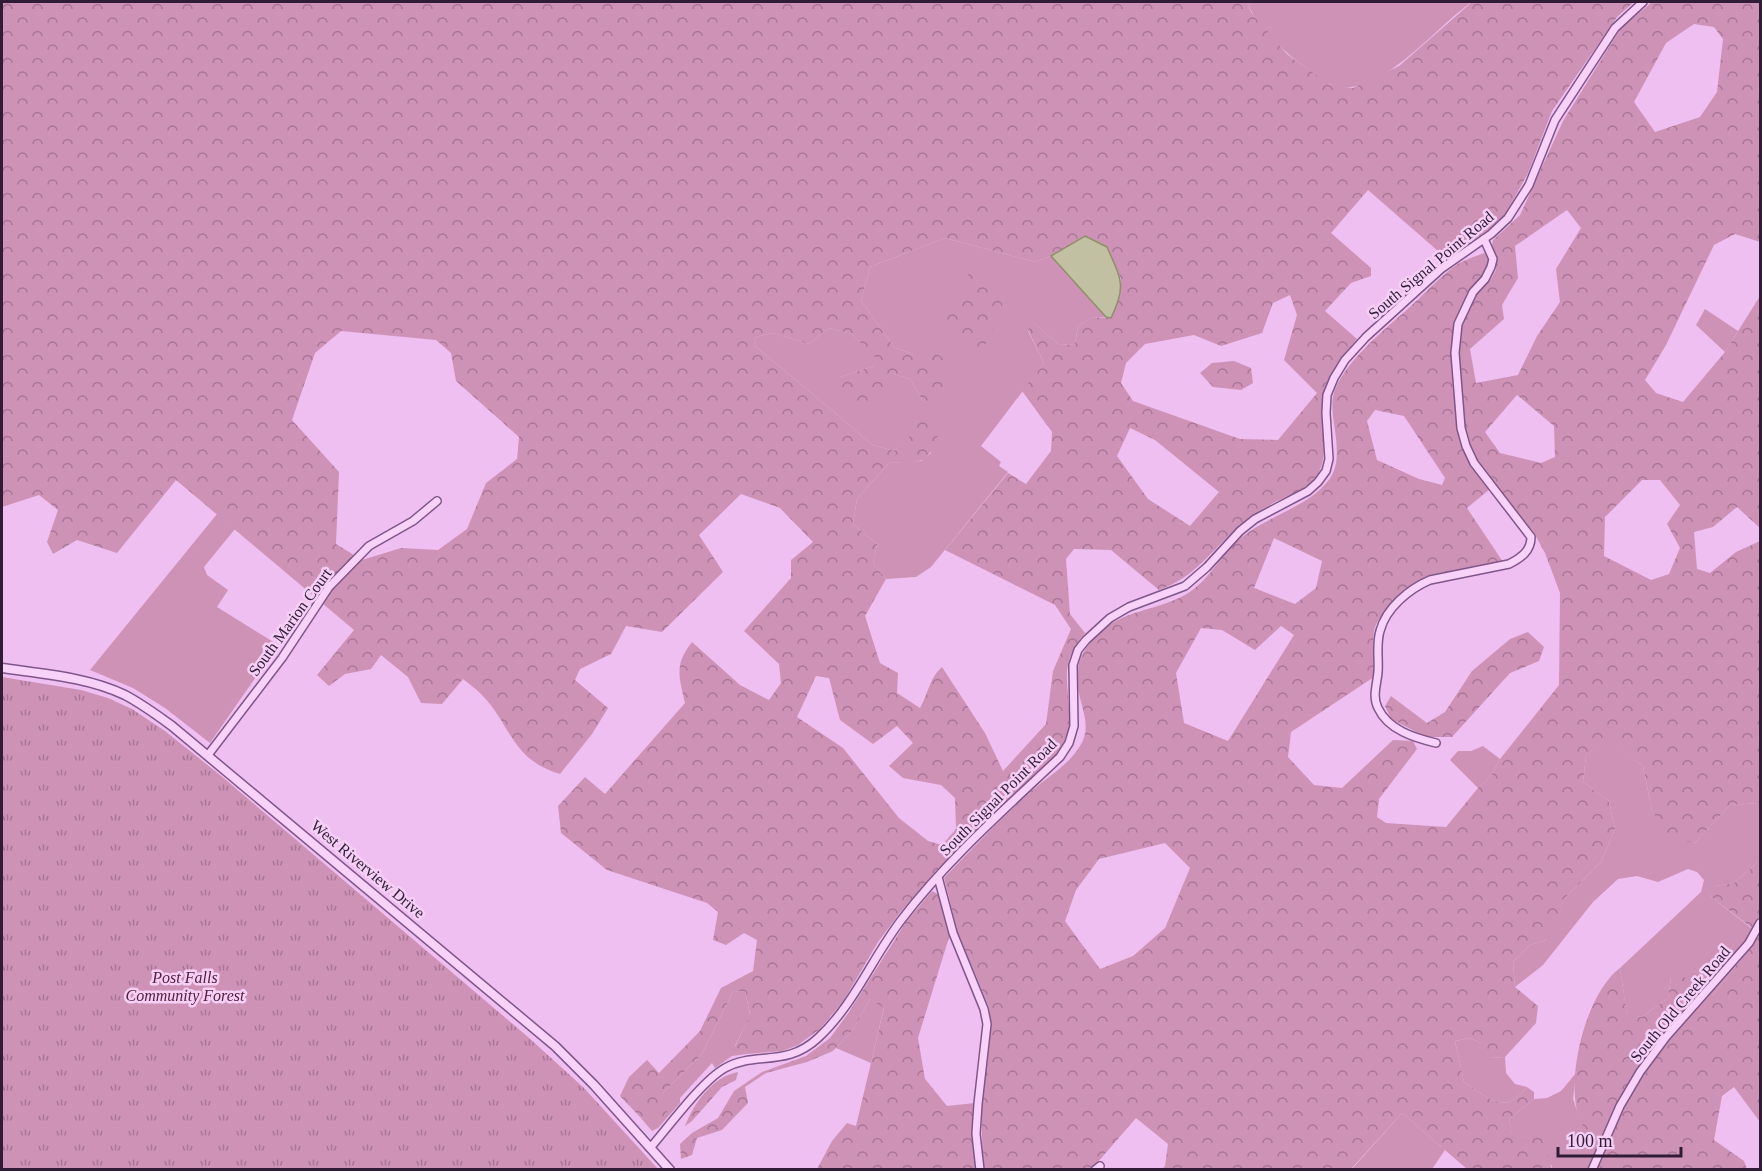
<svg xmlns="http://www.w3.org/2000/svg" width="1762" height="1171" font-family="'Times New Roman',serif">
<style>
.grass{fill:#ce92b7}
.forest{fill:url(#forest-crowns);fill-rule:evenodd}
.park{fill:url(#park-tufts)}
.water{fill:#c1c0a2;stroke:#8f8f69;stroke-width:1.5}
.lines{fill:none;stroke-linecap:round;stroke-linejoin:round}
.minor-casing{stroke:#7f5689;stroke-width:10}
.tertiary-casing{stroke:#7f5689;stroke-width:11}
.minor{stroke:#f9d2fa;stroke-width:7}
.tertiary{stroke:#f9d2fa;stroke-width:8}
.labels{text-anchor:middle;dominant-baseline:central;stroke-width:5;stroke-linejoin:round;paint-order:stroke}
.street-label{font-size:16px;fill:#311c38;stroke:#f6cff7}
.park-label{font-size:16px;font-style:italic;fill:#55213b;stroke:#f6cff7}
</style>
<defs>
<pattern id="forest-crowns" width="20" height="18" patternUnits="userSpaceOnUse" patternTransform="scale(1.5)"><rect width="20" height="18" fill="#ce92b7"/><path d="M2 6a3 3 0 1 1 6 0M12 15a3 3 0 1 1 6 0" fill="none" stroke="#a87696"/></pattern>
<pattern id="park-tufts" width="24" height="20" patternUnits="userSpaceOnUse" patternTransform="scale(1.5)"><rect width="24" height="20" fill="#ce92b7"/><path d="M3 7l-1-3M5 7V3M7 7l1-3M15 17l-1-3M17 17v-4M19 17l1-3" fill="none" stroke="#a87696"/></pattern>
</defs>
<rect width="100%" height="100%" fill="#eebff0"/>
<g class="grass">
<path d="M 1247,2 L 1472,2 C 1437,25 1378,102 1331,85 C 1320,82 1310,70 1301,64 C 1282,50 1255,23 1247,2 Z"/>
<path d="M 945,238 L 1035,262 L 1051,256 L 1106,317 L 1092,317 L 1078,326 L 1075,344 L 1059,345 L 1034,323 L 1028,331 L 1044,363 L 981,446 L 1001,462 L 999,466 L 1008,472 L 931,567 L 916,577 L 886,579 L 873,564 L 877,544 L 853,524 L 857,499 L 889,463 L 921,461 L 931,453 L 916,420 L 911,436 L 894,451 L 873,445 L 754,345 L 756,337 L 773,333 L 809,344 L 829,328 L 852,334 L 877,358 L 874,366 L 840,377 L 894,374 L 910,379 L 924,403 L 913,354 L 895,348 L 861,301 L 870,267 Z"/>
<path d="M 1705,309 L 1738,331 L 1725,352 L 1696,325 Z"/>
<path d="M 217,514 L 235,529 L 204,567 L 207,575 L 228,590 L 217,607 L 278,645 L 210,743 L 165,708 L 133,688 L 90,670 Z"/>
<path d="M 1607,739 L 1643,766 L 1652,811 L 1695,843 L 1730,805 L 1760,803 L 1760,860 L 1734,883 L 1715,886 L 1710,896 L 1760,935 L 1713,995 L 1671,978 L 1668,998 L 1642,1017 L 1627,1015 L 1620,968 L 1701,892 L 1704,880 L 1697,872 L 1688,869 L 1658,882 L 1637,876 L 1618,879 L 1593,902 L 1543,965 L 1515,987 L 1513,962 L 1530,945 L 1546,940 L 1556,929 L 1563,900 L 1601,862 L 1615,829 L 1609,801 L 1583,782 L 1586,756 Z"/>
<path d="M 1483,746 L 1500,759 L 1491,776 L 1478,788 L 1450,760 L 1458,751 L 1471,751 Z"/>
<path d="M 745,991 L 750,1015 L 735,1046 L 747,1054 L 732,1056 L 715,1068 L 712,1063 L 680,1098 L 680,1103 L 658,1128 L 652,1131 L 640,1117 L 660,1122 L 663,1093 L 702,1054 L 733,992 Z"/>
<path d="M 870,999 L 884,1007 L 871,1063 L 836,1048 L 853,1030 Z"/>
<path d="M 1471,1038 L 1480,1043 L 1490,1058 L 1505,1057 L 1506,1073 L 1515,1084 L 1527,1087 C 1523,1091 1518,1098 1512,1101 C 1497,1108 1476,1090 1464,1082 L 1455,1041 Z"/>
<path d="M 1576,1073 L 1573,1099 L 1582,1125 L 1603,1147 L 1597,1169 L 1552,1169 L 1552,1166 L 1526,1138 L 1512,1134 L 1509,1119 L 1534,1099 L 1547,1098 L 1561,1091 Z"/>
<path d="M 1402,1113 L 1445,1150 L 1432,1169 L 1351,1170 Z"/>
</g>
<g class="forest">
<path d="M 2,2 L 1247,2 L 1251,12 L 1287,54 L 1330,85 L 1353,88 L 1399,66 L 1472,2 L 1634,2 L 1617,17 L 1552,111 L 1528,173 L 1505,215 L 1487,231 L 1446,258 L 1368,190 L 1331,233 L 1371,268 L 1371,276 L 1351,283 L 1325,311 L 1357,339 C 1338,364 1321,387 1322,421 C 1323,435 1326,453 1321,467 C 1315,486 1292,494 1275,502 C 1261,510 1249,517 1237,528 C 1211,551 1194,578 1159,590 L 1111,550 L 1074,549 L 1066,559 L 1070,614 L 1085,633 C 1056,667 1071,685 1069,723 C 1069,735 1063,745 1057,754 L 936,871 L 899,914 L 878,942 L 844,1000 L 820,1029 L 798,1045 L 783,1051 L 747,1054 L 735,1047 L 750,1014 L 745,991 L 733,992 L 702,1054 L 663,1093 L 668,1110 L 660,1123 L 640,1117 L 620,1096 L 629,1077 L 647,1060 L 659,1073 L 700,1031 L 721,988 L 753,971 L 757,940 L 744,933 L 726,945 L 713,940 L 718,912 L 707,903 L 607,870 L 561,833 L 558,806 L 585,777 L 605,794 L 685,703 C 679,676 674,665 692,642 L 740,685 L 769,700 L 781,683 L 779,664 L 744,631 L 791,578 L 791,560 L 813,542 L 780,508 L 741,494 L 699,535 L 723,572 L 662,632 L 626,626 L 611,654 L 580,669 L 575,680 L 608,708 L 592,734 L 560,774 C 510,759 512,725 481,694 C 475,688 469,684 463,679 L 442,704 L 421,703 L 408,677 L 381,655 L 371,669 L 345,674 L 329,686 L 317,675 L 354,630 L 176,480 L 117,553 L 77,540 L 53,554 L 47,542 L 58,510 L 39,495 L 2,507 ZM 1084,236 L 1107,247 L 1121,279 L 1111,318 L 1092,317 L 1078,326 L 1075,344 L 1059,345 L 1033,322 L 1028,330 L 1044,363 L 1022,391 L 1052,432 L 1051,451 L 1026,484 L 1008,473 L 945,550 L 1055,605 L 1071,629 L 1053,671 L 1046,724 L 1003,771 L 985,733 L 942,667 C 929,679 929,692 920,708 L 897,693 L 898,673 L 880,663 L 865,616 L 886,579 L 873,564 L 877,544 L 853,524 L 857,499 L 889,463 C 926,461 927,466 940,429 L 928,414 L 916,420 L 910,436 L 894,451 L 873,445 L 754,345 L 756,337 L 773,333 L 809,344 L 829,328 L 852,334 L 876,358 L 874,366 L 840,377 L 841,395 L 861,409 L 877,404 L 894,374 L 910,379 L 924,403 L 940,402 L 947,361 L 927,347 L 913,354 L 895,348 L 861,301 L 870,267 L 945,238 L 1035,262 L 1051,256 ZM 1290,295 L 1297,315 L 1284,360 L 1317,393 L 1278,440 L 1240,439 L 1133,401 L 1121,383 L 1126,363 L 1145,344 L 1194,335 L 1221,346 L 1262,333 L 1273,303 ZM 341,331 L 436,340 L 451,353 L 456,381 L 519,437 L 517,459 L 486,483 L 467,529 L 438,550 L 401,548 L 362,560 L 336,544 L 339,472 L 292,420 L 315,353 ZM 1130,428 L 1155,440 L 1219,492 L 1190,526 L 1148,499 L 1117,456 ZM 816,676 L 829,678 L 840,720 L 873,744 L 897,726 L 913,743 L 889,766 L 903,778 L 941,785 L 955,798 L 956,829 L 942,845 L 928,841 L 899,818 L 843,748 L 797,717 Z"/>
<path d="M 1652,2 L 1760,2 L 1760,242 L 1735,234 L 1714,245 L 1666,345 L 1645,380 L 1656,393 L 1683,402 L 1725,352 L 1760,296 L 1760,528 L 1737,507 L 1713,527 L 1694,532 L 1697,569 L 1710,573 L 1736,552 L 1760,541 L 1760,803 L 1730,805 L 1695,843 L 1670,837 L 1652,811 L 1643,766 L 1607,740 L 1586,756 L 1583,782 L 1609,801 L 1615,829 L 1601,862 L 1563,900 L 1557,929 L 1546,940 L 1530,945 L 1513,962 L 1515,987 L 1538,1006 L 1536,1023 L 1505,1057 L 1490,1058 L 1482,1053 L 1480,1043 L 1471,1038 L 1455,1041 L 1464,1082 C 1476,1090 1497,1108 1512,1101 C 1518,1098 1523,1091 1527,1087 L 1534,1092 L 1534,1099 L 1509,1119 L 1512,1133 L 1526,1138 L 1541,1137 L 1552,1169 L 1467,1169 L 1402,1113 L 1351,1169 L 1162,1169 L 1165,1166 L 1168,1144 L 1136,1118 L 1097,1163 L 1089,1169 L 983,1169 L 981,1103 L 991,1024 L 989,1007 L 957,930 L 944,878 C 971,850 998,821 1027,795 C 1045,778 1067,767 1080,746 C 1102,713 1050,680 1099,633 C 1124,610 1153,611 1181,597 C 1207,585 1220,555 1242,537 C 1269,515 1306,508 1328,481 C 1347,458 1329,422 1333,397 C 1339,365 1389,326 1412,305 C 1425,293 1438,279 1452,268 C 1461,261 1474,257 1484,253 L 1488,257 L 1489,266 L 1464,301 L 1455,323 L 1463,447 L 1471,465 L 1490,489 L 1467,508 L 1503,562 C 1456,571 1423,569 1389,607 C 1383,614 1376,621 1374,631 C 1372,645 1374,662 1374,677 L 1291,732 L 1288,757 L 1314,785 L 1342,788 L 1393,740 L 1413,741 L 1417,749 L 1379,799 L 1377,817 L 1386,823 L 1446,827 L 1478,788 L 1491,776 L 1500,759 L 1559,685 L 1560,593 L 1545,553 L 1534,533 L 1477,461 L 1469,445 L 1464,426 L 1458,353 L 1462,326 L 1468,305 L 1475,294 L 1491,279 L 1496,270 L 1496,258 L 1492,246 L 1493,240 L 1520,215 L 1563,121 L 1621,28 ZM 1694,24 L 1714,27 L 1723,39 L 1717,92 L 1700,117 L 1655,132 L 1634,102 L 1666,43 ZM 1567,210 L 1581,228 L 1556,269 L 1560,302 L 1537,336 L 1518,375 L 1476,383 L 1470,349 L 1504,319 L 1502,305 L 1518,278 L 1515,246 ZM 1517,395 L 1554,426 L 1555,457 L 1541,463 L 1500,453 L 1485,432 ZM 1375,410 L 1404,416 L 1445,478 L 1442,485 L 1419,479 L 1377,460 L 1367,421 ZM 1642,480 L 1660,480 L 1680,505 L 1667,524 L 1680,548 L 1669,574 L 1651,580 L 1604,556 L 1605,517 ZM 1274,538 L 1322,561 L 1316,588 L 1295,604 L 1254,588 ZM 1281,626 L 1294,635 L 1228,741 L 1184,723 L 1176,673 L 1201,628 L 1222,630 L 1255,650 ZM 1165,843 L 1190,868 L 1165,928 L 1133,956 L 1100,969 L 1065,921 L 1076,890 L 1099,859 Z"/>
<path d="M 982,269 L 996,283 L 1004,311 L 979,356 L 942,326 L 969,273 Z"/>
<path d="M 1234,361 L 1251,368 L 1253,383 L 1241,390 L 1213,387 L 1200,373 L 1212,363 Z"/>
<path d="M 1528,632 L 1544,647 L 1539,661 L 1510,673 L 1452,737 L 1426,737 L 1391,719 L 1385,706 L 1391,696 L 1427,723 L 1445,712 L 1472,671 L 1510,639 Z"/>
<path d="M 1760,860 L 1760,934 L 1710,896 L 1714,886 L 1734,883 Z"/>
<path d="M 932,891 L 938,894 L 950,934 L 918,1038 L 925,1079 L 947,1106 L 975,1103 L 977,1169 L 817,1169 L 832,1141 L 847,1123 L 856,1126 L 884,1008 L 870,999 L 853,1030 L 833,1051 L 807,1062 L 766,1073 L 745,1087 L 748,1103 L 722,1130 L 697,1138 L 692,1155 L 681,1159 L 680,1144 L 692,1133 L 718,1118 L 734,1091 L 762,1072 L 806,1056 L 830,1038 L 849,1012 L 906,922 Z"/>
<path d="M 1760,935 L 1760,1122 L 1734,1087 L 1722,1096 L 1714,1140 L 1744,1161 L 1747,1169 L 1597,1169 L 1603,1147 C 1596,1140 1585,1132 1581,1123 C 1563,1084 1585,994 1620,968 L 1627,1014 L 1642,1017 L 1668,998 L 1671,978 L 1678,973 L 1713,995 Z"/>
<path d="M 738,1072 L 736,1080 L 722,1087 L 692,1121 L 685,1126 C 694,1103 712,1077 738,1072 Z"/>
</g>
<path class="park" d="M 2,677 L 81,690 L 108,698 L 132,709 L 165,731 L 220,775 L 528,1037 L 584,1088 L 658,1169 L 2,1169 Z"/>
<path class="water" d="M 1085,236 L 1107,247 C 1121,279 1127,285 1111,318 L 1106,317 L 1051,256 Z"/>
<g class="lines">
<defs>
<g id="minor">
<path d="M 1436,743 C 1415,738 1388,730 1378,708 C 1372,696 1377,685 1378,672 C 1379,659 1376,644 1380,631 C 1386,608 1409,589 1430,580 L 1509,564 C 1521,558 1531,551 1531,537 L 1474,463 L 1466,446 L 1461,428 L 1455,353 L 1458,324 L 1473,292 L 1485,279 L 1491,267 L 1493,259 L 1484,239"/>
<path d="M 208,755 L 282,658 L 329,587 L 369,546 L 413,521 L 437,501"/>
<path d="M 938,877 L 953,933 L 984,1009 L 987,1024 L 978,1104 L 976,1134 L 980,1170"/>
<path d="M 651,1147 C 669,1126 702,1081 725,1068 C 755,1051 786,1068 818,1038 C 854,1005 872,958 902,919 C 947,860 1006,808 1060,757 L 1069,743 L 1074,726 L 1073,665 L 1078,650 L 1086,640 L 1110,618 L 1129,607 L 1185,586 L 1207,567 L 1240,531 L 1255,519 L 1308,491 L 1318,482 L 1326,471 L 1329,459 L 1326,413 L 1327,395 L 1334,378 L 1345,360 L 1366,337 L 1441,269 L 1491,234 L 1508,218 L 1529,185 L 1555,120 L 1615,28 L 1643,2"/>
<path d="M 1095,1170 L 1100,1166"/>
<path d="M 1592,1170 L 1620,1106 L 1640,1072 L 1666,1037 L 1749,943 L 1760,923"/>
</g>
<path id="tertiary" d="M 2,668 C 43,674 87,677 125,695 C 142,704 157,715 172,726 L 555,1046 L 594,1085 L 670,1170"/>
</defs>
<use href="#minor" class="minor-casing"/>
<use href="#tertiary" class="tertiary-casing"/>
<use href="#minor" class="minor"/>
<use href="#tertiary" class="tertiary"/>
</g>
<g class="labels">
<g class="street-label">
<text transform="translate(1431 265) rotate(-40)">South Signal Point Road</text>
<text transform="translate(290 622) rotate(-54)">South Marion Court</text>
<text transform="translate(998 797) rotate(-45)">South Signal Point Road</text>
<text transform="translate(368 869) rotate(40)">West Riverview Drive</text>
<text transform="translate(1680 1004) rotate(-50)">South Old Creek Road</text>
</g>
<g class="park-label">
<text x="185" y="977">Post Falls<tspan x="185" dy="18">Community Forest</tspan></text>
</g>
</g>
<rect width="1762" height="1171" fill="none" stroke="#311c38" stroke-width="6"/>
<path d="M1558 1147v9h123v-9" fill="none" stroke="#311c38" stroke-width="3"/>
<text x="1567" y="1147" font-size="18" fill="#311c38" stroke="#f6cff7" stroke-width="4.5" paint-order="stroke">100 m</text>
</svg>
